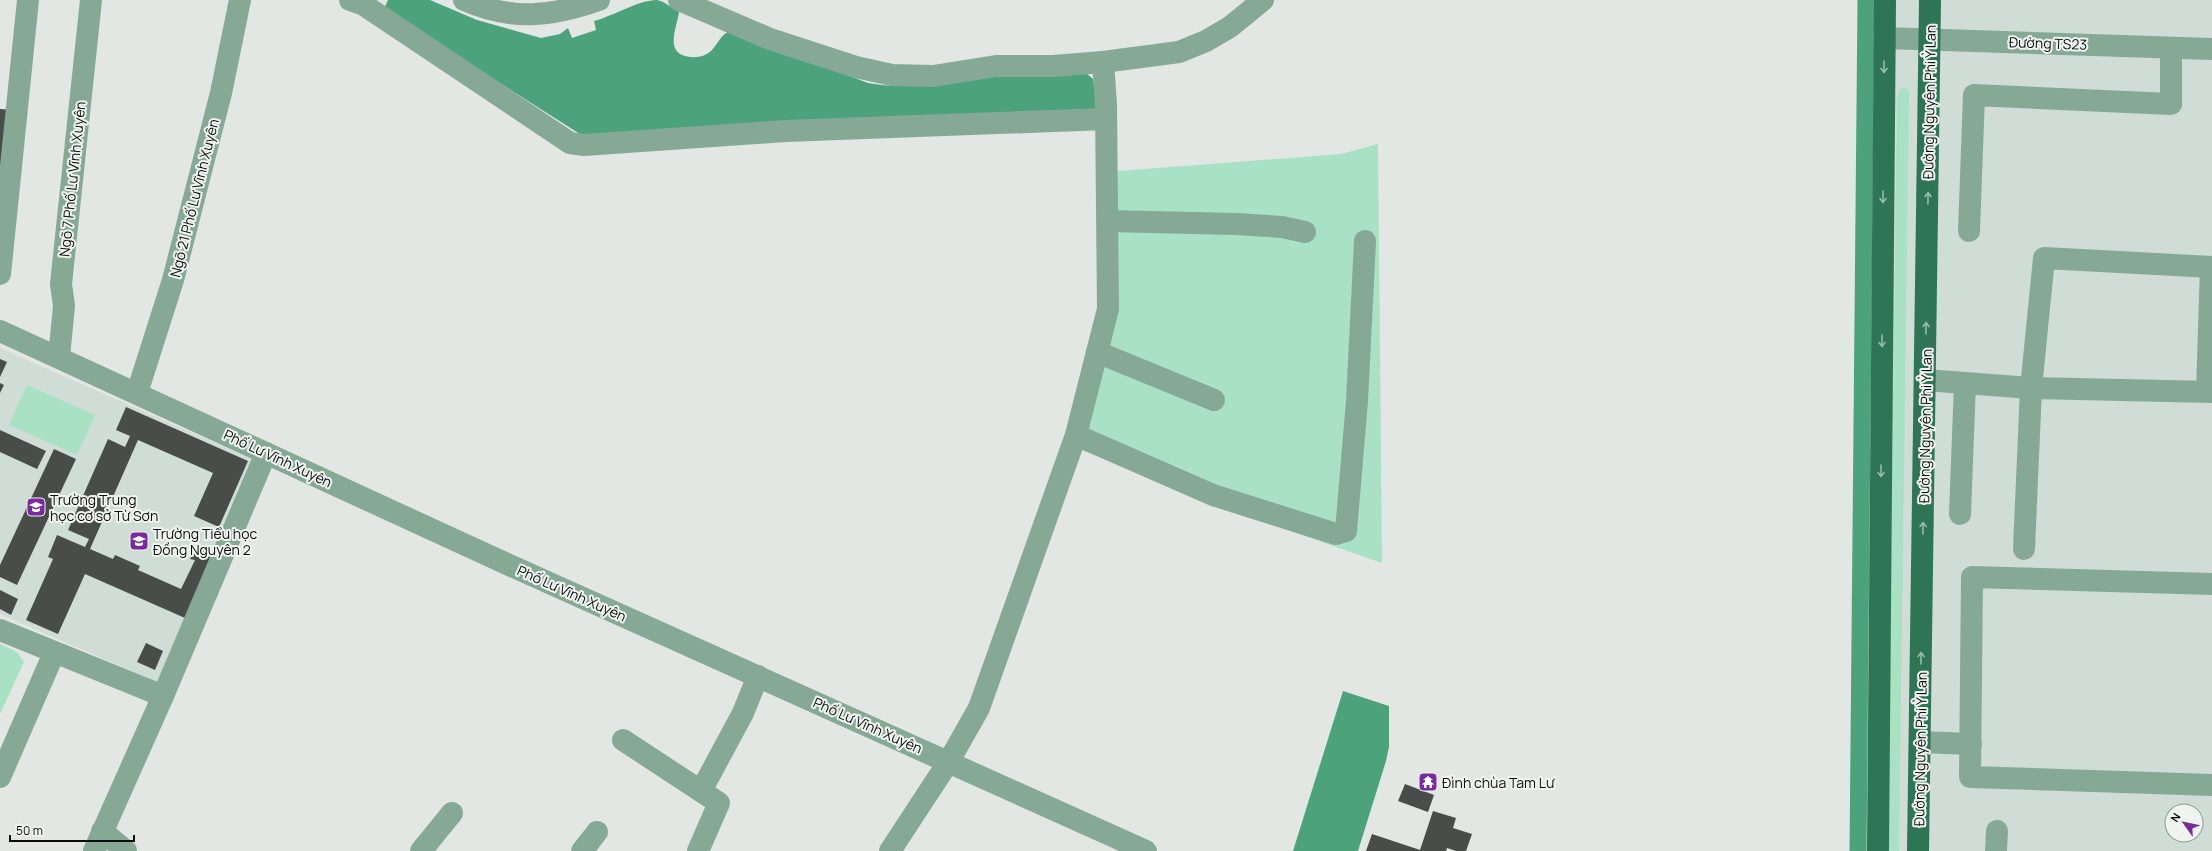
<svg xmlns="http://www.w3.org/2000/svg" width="2212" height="851" font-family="Manrope,sans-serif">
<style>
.built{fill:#d0ddd6;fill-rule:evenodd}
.green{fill:#a8e1c3}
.water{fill:#4ca37b}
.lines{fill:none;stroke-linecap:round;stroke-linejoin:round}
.canal{stroke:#4ca37b;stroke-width:17}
.building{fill:#494d4a}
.minor{stroke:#86a996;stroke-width:22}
.major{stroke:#2d7555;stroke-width:22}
.oneway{stroke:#98bbab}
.labels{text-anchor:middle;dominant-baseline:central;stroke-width:4;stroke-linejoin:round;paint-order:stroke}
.street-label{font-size:14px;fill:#0a0c0b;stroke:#eff4f1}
.poi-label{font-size:14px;fill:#0a0c0b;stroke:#eff4f1;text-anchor:start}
</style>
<rect width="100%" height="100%" fill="#e2e7e4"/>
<g class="built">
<path d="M 1865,0 L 2212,0 L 2212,851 L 1865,851 ZM 2172,811 L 2196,811 L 2196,835 L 2172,835 Z"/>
<path d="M 0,348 L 254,460 L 164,685 L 0,614 Z"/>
</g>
<g class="green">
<path d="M 1905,88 L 1909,91 L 1909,95 L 1899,851 L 1887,851 L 1897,99 L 1900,89 Z"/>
<path d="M 1378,144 L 1382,563 L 1221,507 L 1079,449 L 1118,171 L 1341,154 Z"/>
<path d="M 27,385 L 95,415 L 77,455 L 9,425 Z"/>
<path d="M 0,644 L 17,652 L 24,662 L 0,714 Z"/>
</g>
<g class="water">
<path d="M 388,0 L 430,0 L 477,20 L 541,38 L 560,34 L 568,28 L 572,38 L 596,30 L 594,21 C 613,16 639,0 657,0 C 664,1 672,8 679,12 C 677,28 663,55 691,57 C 698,58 705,56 711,51 C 718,44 720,35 730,31 L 868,83 C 914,92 952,78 998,75 C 1027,72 1057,74 1086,73 L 1093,79 L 1098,112 L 583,136 L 384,9 Z"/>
<path d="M 1343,691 L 1389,706 L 1389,747 L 1386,761 L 1358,851 L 1293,851 Z"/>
</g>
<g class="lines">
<path class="canal" d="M 1858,851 L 1866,0"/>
</g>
<g class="building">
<path d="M 0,109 L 14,110 L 0,180 Z"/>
<path d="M 0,359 L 7,362 L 0,377 Z"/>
<path d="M 0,383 L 4,385 L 0,393 Z"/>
<path d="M 126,407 L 248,461 L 219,527 L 194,516 L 213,473 L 138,440 L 90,549 L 113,559 L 115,555 L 140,566 L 138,570 L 181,589 L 195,560 L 190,559 L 196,547 L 213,556 L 185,618 L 85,574 L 58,634 L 26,620 L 53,559 L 48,557 L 57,535 L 85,547 L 89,539 L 68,530 L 108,439 L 125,447 L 130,436 L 116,430 Z"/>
<path d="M 0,430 L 46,451 L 37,469 L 0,452 Z"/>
<path d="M 54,449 L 76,459 L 17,585 L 0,577 L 0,565 Z"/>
<path d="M 0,590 L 18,599 L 11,615 L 0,609 Z"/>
<path d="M 146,643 L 163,651 L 155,670 L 137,662 Z"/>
<path d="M 1405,784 L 1434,795 L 1428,812 L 1398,801 Z"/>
<path d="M 1433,811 L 1456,818 L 1453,828 L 1472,834 L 1466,851 L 1456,851 L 1447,848 L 1446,851 L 1366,851 L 1372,834 L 1420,850 Z"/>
</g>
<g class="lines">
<g class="minor">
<path d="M 350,0 L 364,5 L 570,143 L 584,145 L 786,131 L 1106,119"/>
<path d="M 464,0 C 512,21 551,17 599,0"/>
<path d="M 679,0 L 770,39 L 856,67 L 892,75 L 933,76 L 996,66 L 1053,66 L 1103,62 L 1179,52 L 1206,41 L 1230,27 L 1263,0"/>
<path d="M 1884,38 L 2212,49"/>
<path d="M 1108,221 L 1236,224 L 1282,227 L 1305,232"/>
<path d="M 1969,231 L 1974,95 L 2171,104 L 2171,48"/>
<path d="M 0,274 L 28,0"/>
<path d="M 0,331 L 507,564 L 1146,851"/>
<path d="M 1097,352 L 1214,400"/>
<path d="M 59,357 L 64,306 L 61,284 L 91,0"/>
<path d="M 1925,380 L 2031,388 L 2212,392"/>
<path d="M 2207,391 L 2211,267"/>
<path d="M 137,393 L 173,280 L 221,93 L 240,0"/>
<path d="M 1076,435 L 1213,495 L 1336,534 L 1346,531 L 1357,401 L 1365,241"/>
<path d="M 1960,514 L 1965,383"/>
<path d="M 2024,549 L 2031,388 L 2044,258 L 2212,267"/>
<path d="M 2212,584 L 1972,577 L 1970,777 L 2212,785"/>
<path d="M 0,630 L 163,696"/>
<path d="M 623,740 L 719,803 L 698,851"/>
<path d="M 1920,742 L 1971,744"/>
<path d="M 0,777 L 54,653"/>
<path d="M 701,791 L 743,713 L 758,676"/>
<path d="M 102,831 L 126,851"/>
<path d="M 94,851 L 163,696 L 266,453"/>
<path d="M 421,851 L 452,813"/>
<path d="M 582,851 L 597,832"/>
<path d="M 890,851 L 949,761 L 979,708 L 1076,435 L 1108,309 L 1106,104 L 1103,62"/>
<path d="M 1996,851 L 1997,831"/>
</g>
<g class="major">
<path d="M 1878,851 L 1885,0"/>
<path d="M 1918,851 L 1930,0"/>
</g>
</g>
<defs><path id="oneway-shaft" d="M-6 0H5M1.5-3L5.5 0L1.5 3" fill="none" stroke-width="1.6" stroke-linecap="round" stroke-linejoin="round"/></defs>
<g class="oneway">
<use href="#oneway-shaft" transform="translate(1884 67) rotate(90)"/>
<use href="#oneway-shaft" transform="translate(1883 197) rotate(90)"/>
<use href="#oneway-shaft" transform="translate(1928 198) rotate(-89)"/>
<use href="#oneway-shaft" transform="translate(1926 328) rotate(-89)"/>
<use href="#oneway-shaft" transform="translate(1882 341) rotate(90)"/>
<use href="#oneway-shaft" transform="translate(1881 471) rotate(90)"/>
<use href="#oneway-shaft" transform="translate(1923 528) rotate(-89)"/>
<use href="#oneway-shaft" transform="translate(1921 658) rotate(-89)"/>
</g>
<defs>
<symbol id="school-square" viewBox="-11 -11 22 22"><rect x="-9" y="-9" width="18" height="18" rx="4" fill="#772b9e" stroke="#eff4f1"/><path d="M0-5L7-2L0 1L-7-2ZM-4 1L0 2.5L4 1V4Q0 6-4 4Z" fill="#fff"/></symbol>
<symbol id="temple-square" viewBox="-11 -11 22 22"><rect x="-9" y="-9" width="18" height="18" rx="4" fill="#772b9e" stroke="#eff4f1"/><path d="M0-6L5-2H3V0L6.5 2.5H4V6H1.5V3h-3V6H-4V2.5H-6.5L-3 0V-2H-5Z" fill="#fff"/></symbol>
</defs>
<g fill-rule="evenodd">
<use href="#school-square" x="25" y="496" width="22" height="22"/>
<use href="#school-square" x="128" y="530" width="22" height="22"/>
<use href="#temple-square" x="1417" y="771" width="22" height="22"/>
</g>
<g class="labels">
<g class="street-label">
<text transform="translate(2048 43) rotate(2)">Đường TS23</text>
<text transform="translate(1929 102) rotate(-89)">Đường Nguyên Phi Ỷ Lan</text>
<text transform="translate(72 179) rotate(-84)">Ngõ 7 Phố Lư Vĩnh Xuyên</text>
<text transform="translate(194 198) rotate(-76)">Ngõ 21 Phố Lư Vĩnh Xuyên</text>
<text transform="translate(1925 426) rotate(-89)">Đường Nguyên Phi Ỷ Lan</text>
<text transform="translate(278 458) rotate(25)">Phố Lư Vĩnh Xuyên</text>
<text transform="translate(572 593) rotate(24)">Phố Lư Vĩnh Xuyên</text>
<text transform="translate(868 725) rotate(24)">Phố Lư Vĩnh Xuyên</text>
<text transform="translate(1920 749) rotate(-89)">Đường Nguyên Phi Ỷ Lan</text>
</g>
<g class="poi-label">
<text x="50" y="499">Trường Trung<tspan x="50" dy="16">học cơ sở Từ Sơn</tspan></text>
<text x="153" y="533">Trường Tiểu học<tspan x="153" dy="16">Đồng Nguyên 2</tspan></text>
<text x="1442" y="782">Đình chùa Tam Lư</text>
</g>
</g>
<g transform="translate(2184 823) rotate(303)"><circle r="19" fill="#eff4f1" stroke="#939795"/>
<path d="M0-3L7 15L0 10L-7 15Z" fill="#772b9e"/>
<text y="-6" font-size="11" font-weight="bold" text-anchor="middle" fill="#0a0c0b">N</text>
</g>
<path d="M10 835v6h124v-6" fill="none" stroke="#0a0c0b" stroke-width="2"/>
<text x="16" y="835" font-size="12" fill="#0a0c0b" stroke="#eff4f1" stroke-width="3" paint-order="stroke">50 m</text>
</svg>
